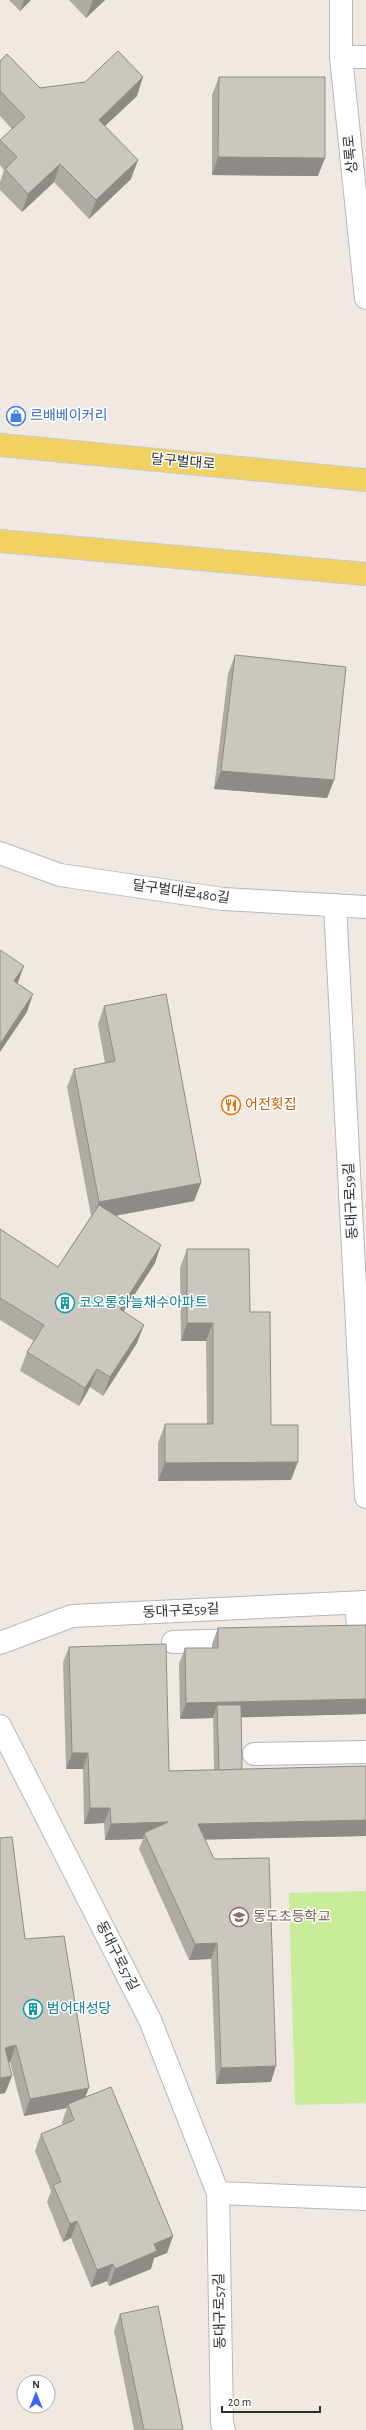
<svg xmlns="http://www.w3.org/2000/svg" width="366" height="2430" font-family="'Alegreya Sans','Noto Sans KR',sans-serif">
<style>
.pitch{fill:#c9ec9a}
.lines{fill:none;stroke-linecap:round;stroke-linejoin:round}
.minor-casing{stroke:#b4b7c1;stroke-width:24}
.major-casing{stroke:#c9c9c9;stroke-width:24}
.minor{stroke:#fff;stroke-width:22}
.major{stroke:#f2d163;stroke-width:22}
.wall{fill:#afaba4}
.shaded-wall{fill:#8e8b86}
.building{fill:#cbc7bf;stroke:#8e8b86}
.labels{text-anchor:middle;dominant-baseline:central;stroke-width:3;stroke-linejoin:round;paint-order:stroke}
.street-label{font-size:14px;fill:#2e2e2e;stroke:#fff}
.shop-label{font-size:14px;fill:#366cbe;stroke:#fff;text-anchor:start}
.food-label{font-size:14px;fill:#c56008;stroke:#fff;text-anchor:start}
.culture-label{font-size:14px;fill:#0d838f;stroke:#fff;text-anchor:start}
.education-label{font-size:14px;fill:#785e54;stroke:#fff;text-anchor:start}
</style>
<rect width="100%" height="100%" fill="#efe9e1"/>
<path class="pitch" d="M 366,1891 L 366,2103 L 295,2105 L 289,1893 Z"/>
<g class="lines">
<defs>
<g id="minor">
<path d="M 341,0 L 341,57 L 366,298"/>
<path d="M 341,57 L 366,57"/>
<path d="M 0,853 L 60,875 L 223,899 L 366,907"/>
<path d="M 335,905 L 366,1497"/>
<path d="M 356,1603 L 359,1636"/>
<path d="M 173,1642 L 243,1640"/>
<path d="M 0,1643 L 72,1616 L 366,1602"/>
<path d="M 0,1726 L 150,2020 L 218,2193 L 366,2199"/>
<path d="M 254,1754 L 366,1752"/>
<path d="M 218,2193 L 222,2423 L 224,2430"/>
</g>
<g id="major">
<path d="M 0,445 L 366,480"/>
<path d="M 0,541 L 366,574"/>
</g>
</defs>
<use href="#minor" class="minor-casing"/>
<use href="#major" class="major-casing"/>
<use href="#minor" class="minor"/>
<use href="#major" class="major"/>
</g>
<g class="wall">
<path d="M 9,0 L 31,0 L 20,11 Z"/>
<path d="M 69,0 L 105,0 L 86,18 Z"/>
<path d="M 0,61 L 40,88 L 137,96 L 105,126 L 131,179 L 89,219 L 54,182 L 22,212 L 0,190 L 0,182 L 4,170 L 0,165 L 0,141 L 12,129 L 0,116 Z"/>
<path d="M 219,77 L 318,176 L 212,175 L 212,95 Z"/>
<path d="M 235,655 L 334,780 L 327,798 L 214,789 L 228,674 Z"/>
<path d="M 104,1006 L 201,1183 L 194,1201 L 115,1216 L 155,1263 L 124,1311 L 137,1343 L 103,1396 L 90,1387 L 79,1406 L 20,1371 L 27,1352 L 34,1341 L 0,1320 L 0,1229 L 58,1267 L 91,1216 L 67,1087 L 74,1069 L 105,1063 L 98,1024 Z"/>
<path d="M 187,1249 L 250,1312 L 271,1425 L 291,1480 L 158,1481 L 158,1443 L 165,1424 L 207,1424 L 206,1341 L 181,1341 L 180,1268 Z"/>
<path d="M 366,1625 L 366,1714 L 241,1717 L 242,1769 L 366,1766 L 366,1836 L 205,1839 L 271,2082 L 216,2084 L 211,1959 L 189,1960 L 139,1849 L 143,1839 L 105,1840 L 104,1823 L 84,1824 L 83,1769 L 66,1769 L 63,1662 L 69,1647 L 169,1771 L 214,1770 L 213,1718 L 180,1719 L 179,1664 L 185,1648 L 212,1648 L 212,1644 L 218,1628 Z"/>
<path d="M 25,1939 L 85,2098 L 173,2236 L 167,2253 L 154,2258 L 151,2269 L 109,2286 L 107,2281 L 91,2287 L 71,2238 L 63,2242 L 47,2202 L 51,2191 L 35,2151 L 41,2134 L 63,2125 L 62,2122 L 67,2108 L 24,2116 L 10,2062 L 8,2062 L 12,2076 L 5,2093 L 0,2094 Z"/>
<path d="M 120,2314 L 183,2430 L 134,2430 L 114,2331 Z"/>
</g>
<g class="shaded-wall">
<path d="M 24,0 L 31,0 L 20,11 Z"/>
<path d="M 93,0 L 105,0 L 86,18 Z"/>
<path d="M 143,77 L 137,96 L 92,138 L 99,120 Z"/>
<path d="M 218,157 L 325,158 L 318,176 L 212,175 Z"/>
<path d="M 138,160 L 131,179 L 89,219 L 96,200 Z"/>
<path d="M 60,164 L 54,182 L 22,212 L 28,194 Z"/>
<path d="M 221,771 L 334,780 L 327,798 L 214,789 Z"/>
<path d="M 24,966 L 17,985 L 14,981 Z"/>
<path d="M 33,994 L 27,1012 L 0,1052 L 0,1044 Z"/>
<path d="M 201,1183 L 194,1201 L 92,1220 L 99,1202 Z"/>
<path d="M 161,1245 L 155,1263 L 113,1327 L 120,1309 Z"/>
<path d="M 187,1323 L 213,1323 L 206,1341 L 181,1341 Z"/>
<path d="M 144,1325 L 137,1343 L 103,1396 L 110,1377 Z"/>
<path d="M 97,1369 L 90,1387 L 79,1406 L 85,1388 Z"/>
<path d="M 298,1462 L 291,1480 L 158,1481 L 165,1463 Z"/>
<path d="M 366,1699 L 366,1714 L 217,1718 L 217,1705 L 213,1718 L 180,1719 L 186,1703 Z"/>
<path d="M 72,1753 L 88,1753 L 83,1769 L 66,1769 Z"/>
<path d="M 90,1808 L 110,1808 L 104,1823 L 84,1824 Z"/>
<path d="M 366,1820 L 366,1836 L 192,1840 L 198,1824 Z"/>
<path d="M 168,1822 L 144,1833 L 143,1839 L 105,1840 L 111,1824 Z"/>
<path d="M 217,1943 L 211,1959 L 189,1960 L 195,1944 Z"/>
<path d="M 16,2045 L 10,2062 L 0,2064 L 5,2048 Z"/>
<path d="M 276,2066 L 271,2082 L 216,2084 L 221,2068 Z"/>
<path d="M 12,2076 L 5,2093 L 0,2094 L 0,2078 Z"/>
<path d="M 89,2088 L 82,2105 L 68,2104 L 67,2108 L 24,2116 L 30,2099 Z"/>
<path d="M 77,2221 L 71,2238 L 63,2242 L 70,2224 Z"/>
<path d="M 173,2236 L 167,2253 L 154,2258 L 151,2269 L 109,2286 L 115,2269 L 154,2244 Z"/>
<path d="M 113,2264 L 107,2281 L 91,2287 L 97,2270 Z"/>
</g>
<g class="building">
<path d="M 118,51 L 143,77 L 99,120 L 138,160 L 96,200 L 60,164 L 28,194 L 5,169 L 17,157 L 0,140 L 25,117 L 0,91 L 0,61 L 7,54 L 40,88 L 85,82 Z"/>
<path d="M 219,77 L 325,77 L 325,158 L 218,157 Z"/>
<path d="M 235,655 L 346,667 L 334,780 L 221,771 Z"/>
<path d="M 0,950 L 24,966 L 14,981 L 33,994 L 0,1044 Z"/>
<path d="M 166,994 L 201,1183 L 99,1202 L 74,1069 L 115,1061 L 104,1006 Z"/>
<path d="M 99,1205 L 161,1245 L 120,1309 L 144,1325 L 110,1377 L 97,1369 L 85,1388 L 27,1352 L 44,1325 L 0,1298 L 0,1229 L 58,1267 Z"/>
<path d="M 187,1249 L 249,1249 L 250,1312 L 270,1312 L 271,1425 L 298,1425 L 298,1462 L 165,1463 L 165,1424 L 213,1424 L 213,1323 L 187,1323 Z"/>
<path d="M 366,1625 L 366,1699 L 186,1703 L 185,1648 L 218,1648 L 218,1628 Z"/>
<path d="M 166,1644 L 169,1771 L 366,1766 L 366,1820 L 198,1824 L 214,1859 L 269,1858 L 276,2066 L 221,2068 L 217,1943 L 195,1944 L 144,1833 L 168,1822 L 111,1824 L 110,1808 L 90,1808 L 88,1753 L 72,1753 L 69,1647 Z"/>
<path d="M 217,1705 L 241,1705 L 242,1769 L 219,1770 Z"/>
<path d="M 12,1837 L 25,1939 L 64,1936 L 89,2088 L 30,2099 L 16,2045 L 5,2048 L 12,2076 L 0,2078 L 0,1838 Z"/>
<path d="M 111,2087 L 173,2236 L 154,2244 L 157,2251 L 115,2269 L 113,2264 L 97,2270 L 77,2221 L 70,2224 L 53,2185 L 61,2182 L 41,2134 L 74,2120 L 68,2104 Z"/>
<path d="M 158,2306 L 183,2429 L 180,2430 L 144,2430 L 120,2314 Z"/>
</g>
<defs>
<symbol id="shop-ring" viewBox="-11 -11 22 22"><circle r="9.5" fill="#fff" stroke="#3f7fe0" stroke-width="1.5"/><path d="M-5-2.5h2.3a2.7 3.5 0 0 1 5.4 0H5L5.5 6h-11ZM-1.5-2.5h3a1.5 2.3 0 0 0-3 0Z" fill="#3f7fe0"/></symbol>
<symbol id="restaurant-ring" viewBox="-11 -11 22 22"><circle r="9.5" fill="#fff" stroke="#e8710a" stroke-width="1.5"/><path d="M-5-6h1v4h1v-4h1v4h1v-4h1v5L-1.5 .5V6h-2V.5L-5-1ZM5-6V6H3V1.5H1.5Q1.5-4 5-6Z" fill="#e8710a"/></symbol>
<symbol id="building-ring" viewBox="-11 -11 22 22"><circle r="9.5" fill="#fff" stroke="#0f9aa8" stroke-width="1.5"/><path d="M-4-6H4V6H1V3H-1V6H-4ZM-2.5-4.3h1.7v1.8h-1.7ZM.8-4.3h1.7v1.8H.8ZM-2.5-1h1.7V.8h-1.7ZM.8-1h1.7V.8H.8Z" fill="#0f9aa8"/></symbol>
<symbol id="school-ring" viewBox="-11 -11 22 22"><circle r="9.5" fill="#fff" stroke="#8d6e63" stroke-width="1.5"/><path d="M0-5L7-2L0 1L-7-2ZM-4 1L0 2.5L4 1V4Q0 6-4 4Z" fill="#8d6e63"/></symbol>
</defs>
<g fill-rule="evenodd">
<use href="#shop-ring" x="5" y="405" width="22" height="22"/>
<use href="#restaurant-ring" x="220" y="1094" width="22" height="22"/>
<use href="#building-ring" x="54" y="1292" width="22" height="22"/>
<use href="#school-ring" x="228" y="1906" width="22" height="22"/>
<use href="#building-ring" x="22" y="1998" width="22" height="22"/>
</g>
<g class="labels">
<g class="street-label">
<text transform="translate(351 154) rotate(-96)">상록로</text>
<text transform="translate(183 462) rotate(5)">달구벌대로</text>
<text transform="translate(181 892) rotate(8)">달구벌대로480길</text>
<text transform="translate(351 1201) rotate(-93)">동대구로59길</text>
<text transform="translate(181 1611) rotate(-3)">동대구로59길</text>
<text transform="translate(117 1956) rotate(63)">동대구로57길</text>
<text transform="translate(220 2311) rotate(-91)">동대구로57길</text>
</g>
<g class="shop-label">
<text x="30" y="416">르배베이커리</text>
</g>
<g class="food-label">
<text x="245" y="1105">어전횟집</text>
</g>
<g class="culture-label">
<text x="79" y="1303">코오롱하늘채수아파트</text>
<text x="47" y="2009">범어대성당</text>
</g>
<g class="education-label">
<text x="253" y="1917">동도초등학교</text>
</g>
</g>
<g transform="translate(36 2394)"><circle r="19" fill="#ffffff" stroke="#ababab"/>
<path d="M0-3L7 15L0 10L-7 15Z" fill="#4264fb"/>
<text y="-6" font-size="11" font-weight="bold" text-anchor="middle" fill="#2e2e2e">N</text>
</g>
<path d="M222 2406v6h98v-6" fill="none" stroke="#2e2e2e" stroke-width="2"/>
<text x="228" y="2406" font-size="12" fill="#2e2e2e" stroke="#ffffff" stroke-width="3" paint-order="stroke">20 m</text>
</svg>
